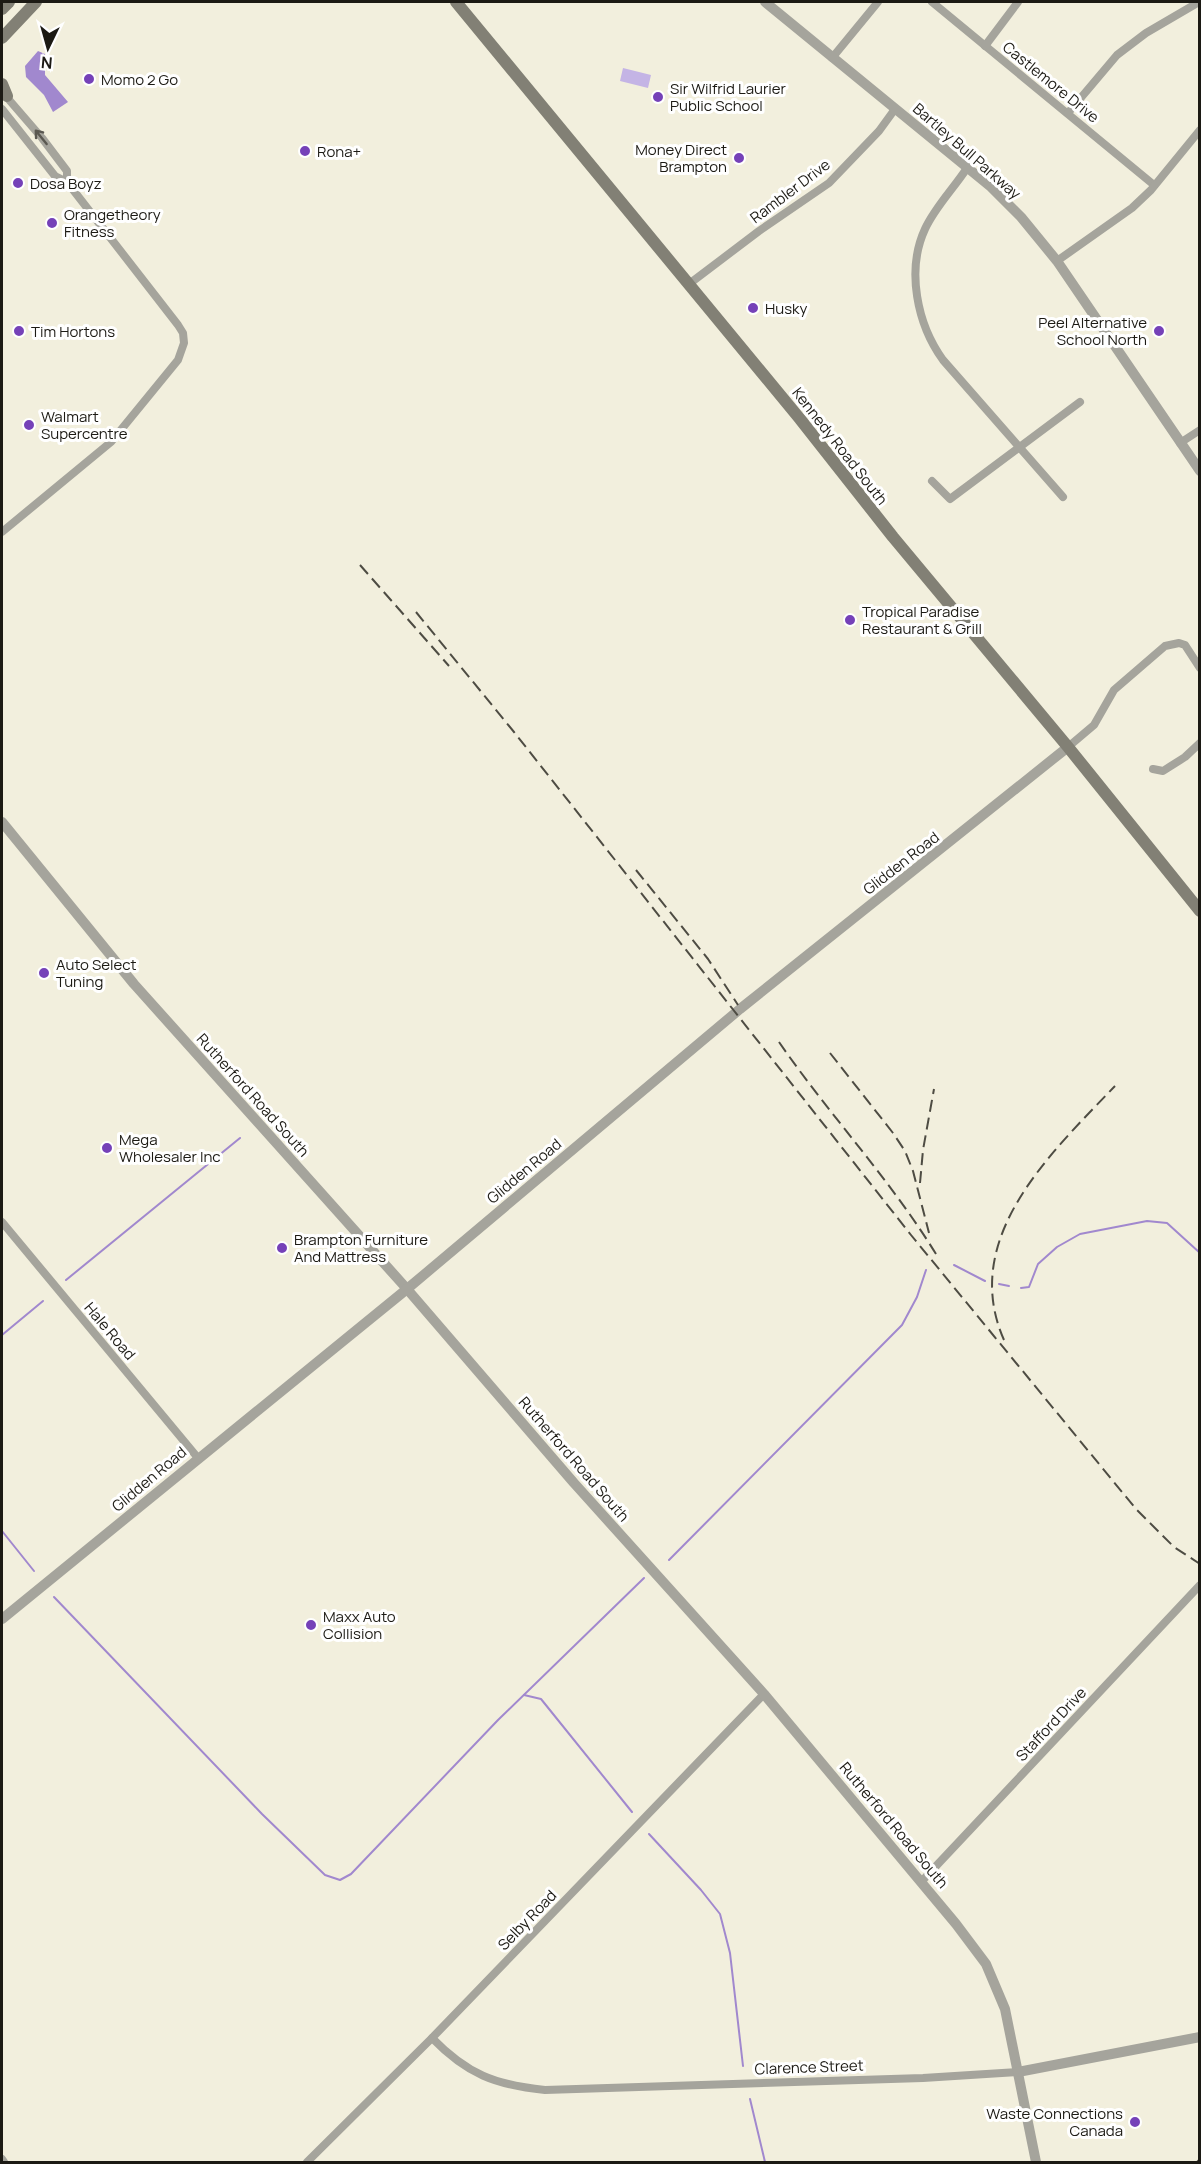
<svg xmlns="http://www.w3.org/2000/svg" width="1201" height="2164" font-family="Manrope,sans-serif">
<style>
.green{fill:#c4b4e5}
.water{fill:#a188ce}
.lines{fill:none;stroke-linecap:round;stroke-linejoin:round}
.stream{stroke:#a188ce;stroke-width:2}
.minor{stroke:#a5a49c;stroke-width:8}
.tertiary{stroke:#a5a49c;stroke-width:10}
.secondary{stroke:#828075;stroke-width:12}
.rail{stroke:#4e4c43;stroke-width:2;stroke-dasharray:12 6;stroke-linecap:butt}
.oneway{stroke:#5a5851}
.poi-dot{fill:#7541b8;stroke:#fff;stroke-width:2}
.labels{text-anchor:middle;dominant-baseline:central;stroke-width:6;stroke-linejoin:round;paint-order:stroke}
.poi-label{font-size:15px;fill:#1c1a14;stroke:#fff;text-anchor:start}
.street-label{font-size:15px;fill:#1c1a14;stroke:#fff}
</style>
<rect width="100%" height="100%" fill="#f2efdd"/>
<path class="green" d="M 623,68 L 651,75 L 648,88 L 620,81 Z"/>
<path class="water" d="M 38,51 L 45,54 L 45,75 L 68,102 L 53,112 L 44,95 L 26,77 L 25,66 Z"/>
<g class="lines">
<g class="stream">
<path d="M 954,1265 L 985,1281"/>
<path d="M 66,1280 L 240,1138"/>
<path d="M 999,1284 L 1009,1286"/>
<path d="M 1021,1288 L 1029,1287 L 1038,1264 L 1057,1247 L 1080,1234 L 1147,1221 L 1167,1223 L 1200,1253"/>
<path d="M 2,1335 L 43,1301"/>
<path d="M 2,1531 L 34,1571"/>
<path d="M 669,1560 L 902,1325 L 917,1297 L 926,1270"/>
<path d="M 54,1597 L 262,1814 L 325,1875 L 340,1880 L 351,1874 L 498,1720 L 644,1578"/>
<path d="M 524,1695 L 541,1699 L 632,1812"/>
<path d="M 649,1834 L 701,1890 L 720,1914 L 730,1953 L 743,2066"/>
<path d="M 750,2099 L 765,2162"/>
</g>
<g class="minor">
<path d="M 932,2 L 1154,185"/>
<path d="M 985,46 L 1018,2"/>
<path d="M 832,58 L 878,2"/>
<path d="M 4,94 L 42,138 L 67,171 L 67,182"/>
<path d="M 2,109 L 55,176 L 67,182 L 178,325 L 183,333 L 184,343 L 178,360 L 111,442 L 2,532"/>
<path d="M 1068,113 L 1117,55 L 1146,33 L 1199,2"/>
<path d="M 967,168 C 954,188 935,207 925,229 C 906,270 917,324 943,360 L 1063,497"/>
<path d="M 1057,261 L 1132,208 L 1151,190 L 1200,130"/>
<path d="M 689,284 L 759,231 L 829,183 L 879,131 L 895,109"/>
<path d="M 1180,443 L 1200,430"/>
<path d="M 932,481 L 950,499 L 1080,402"/>
<path d="M 1068,747 L 1094,725 L 1114,690 L 1165,646 L 1179,643 L 1185,645 L 1200,668"/>
<path d="M 1153,769 L 1163,771 L 1185,757 L 1200,743"/>
<path d="M 2,1222 L 198,1458"/>
<path d="M 922,1881 L 1200,1585"/>
<path d="M 432,2038 C 467,2074 495,2085 545,2090 L 923,2078 L 1018,2072"/>
<path d="M 2,2159 L 4,2162"/>
<path d="M 307,2162 L 432,2038 L 764,1694"/>
</g>
<g class="tertiary">
<path d="M 765,2 L 991,187 L 1021,217 L 1057,261 L 1200,471"/>
<path d="M 2,822 L 134,984 L 407,1289 L 574,1483 L 764,1694 L 956,1924 L 986,1964 L 1005,2009 L 1036,2162"/>
<path d="M 2,1619 L 407,1289 L 740,1009 L 1068,747"/>
<path d="M 1018,2072 L 1200,2037"/>
</g>
<g class="secondary">
<path d="M 456,2 L 800,419 L 893,537 L 1068,747 L 1200,911"/>
<path d="M 2,9 L 9,2"/>
<path d="M 2,38 L 36,2"/>
<path d="M 2,84 L 7,96"/>
</g>
<g class="rail">
<path d="M 360,565 L 449,666"/>
<path d="M 416,612 L 514,732 L 911,1235 L 1136,1509 L 1174,1547 L 1200,1564"/>
<path d="M 636,870 L 708,959 L 738,1005"/>
<path d="M 779,1042 C 830,1116 892,1181 939,1259"/>
<path d="M 830,1053 L 893,1133 L 905,1151 L 913,1171 L 929,1233"/>
<path d="M 920,1183 L 923,1150 L 934,1089"/>
<path d="M 1004,1340 C 959,1238 1051,1153 1115,1086"/>
<path d="M 1197,2162 L 1200,2159"/>
</g>
</g>
<defs><path id="oneway-shaft" d="M-6 0H5M1.5-3L5.5 0L1.5 3" fill="none" stroke-width="1.6" stroke-linecap="round" stroke-linejoin="round" transform="scale(1.5)"/></defs>
<use class="oneway" href="#oneway-shaft" transform="translate(41 137) rotate(-129)"/>
<g class="poi-dot">
<circle cx="89" cy="79" r="6"/>
<circle cx="658" cy="97" r="6"/>
<circle cx="305" cy="151" r="6"/>
<circle cx="739" cy="158" r="6"/>
<circle cx="18" cy="183" r="6"/>
<circle cx="52" cy="223" r="6"/>
<circle cx="753" cy="308" r="6"/>
<circle cx="19" cy="331" r="6"/>
<circle cx="1159" cy="331" r="6"/>
<circle cx="29" cy="425" r="6"/>
<circle cx="850" cy="620" r="6"/>
<circle cx="44" cy="973" r="6"/>
<circle cx="107" cy="1148" r="6"/>
<circle cx="282" cy="1248" r="6"/>
<circle cx="311" cy="1625" r="6"/>
<circle cx="1135" cy="2122" r="6"/>
</g>
<g class="labels">
<g class="poi-label">
<text x="101" y="79">Momo 2 Go</text>
<text x="670" y="88">Sir Wilfrid Laurier<tspan x="670" dy="17">Public School</tspan></text>
<text x="727" y="149" text-anchor="end">Money Direct<tspan x="727" dy="17">Brampton</tspan></text>
<text x="317" y="151">Rona+</text>
<text x="30" y="183">Dosa Boyz</text>
<text x="64" y="214">Orangetheory<tspan x="64" dy="17">Fitness</tspan></text>
<text x="765" y="308">Husky</text>
<text x="1147" y="322" text-anchor="end">Peel Alternative<tspan x="1147" dy="17">School North</tspan></text>
<text x="31" y="331">Tim Hortons</text>
<text x="41" y="416">Walmart<tspan x="41" dy="17">Supercentre</tspan></text>
<text x="862" y="611">Tropical Paradise<tspan x="862" dy="17">Restaurant &amp; Grill</tspan></text>
<text x="56" y="964">Auto Select<tspan x="56" dy="17">Tuning</tspan></text>
<text x="119" y="1139">Mega<tspan x="119" dy="17">Wholesaler Inc</tspan></text>
<text x="294" y="1239">Brampton Furniture<tspan x="294" dy="17">And Mattress</tspan></text>
<text x="323" y="1616">Maxx Auto<tspan x="323" dy="17">Collision</tspan></text>
<text x="1123" y="2113" text-anchor="end">Waste Connections<tspan x="1123" dy="17">Canada</tspan></text>
</g>
<g class="street-label">
<text transform="translate(1051 82) rotate(39)">Castlemore Drive</text>
<text transform="translate(967 151) rotate(41)">Bartley Bull Parkway</text>
<text transform="translate(790 191) rotate(-37)">Rambler Drive</text>
<text transform="translate(840 446) rotate(52)">Kennedy Road South</text>
<text transform="translate(901 863) rotate(-38)">Glidden Road</text>
<text transform="translate(253 1095) rotate(48)">Rutherford Road South</text>
<text transform="translate(524 1171) rotate(-40)">Glidden Road</text>
<text transform="translate(110 1331) rotate(50)">Hale Road</text>
<text transform="translate(574 1459) rotate(49)">Rutherford Road South</text>
<text transform="translate(149 1479) rotate(-40)">Glidden Road</text>
<text transform="translate(1051 1724) rotate(-47)">Stafford Drive</text>
<text transform="translate(894 1825) rotate(50)">Rutherford Road South</text>
<text transform="translate(527 1920) rotate(-46)">Selby Road</text>
<text transform="translate(809 2067) rotate(-2)">Clarence Street</text>
</g>
</g>
<rect width="1201" height="2164" fill="none" stroke="#1c1a14" stroke-width="6"/>
<g transform="translate(48 48) rotate(185)" stroke="#ffffff" stroke-width="4.5" paint-order="stroke">
<path d="M0-4.5L10 22L0 15L-10 22Z" fill="#1c1a14"/>
<text y="-9" font-size="16" font-weight="bold" text-anchor="middle" fill="#1c1a14">N</text>
</g>
</svg>
